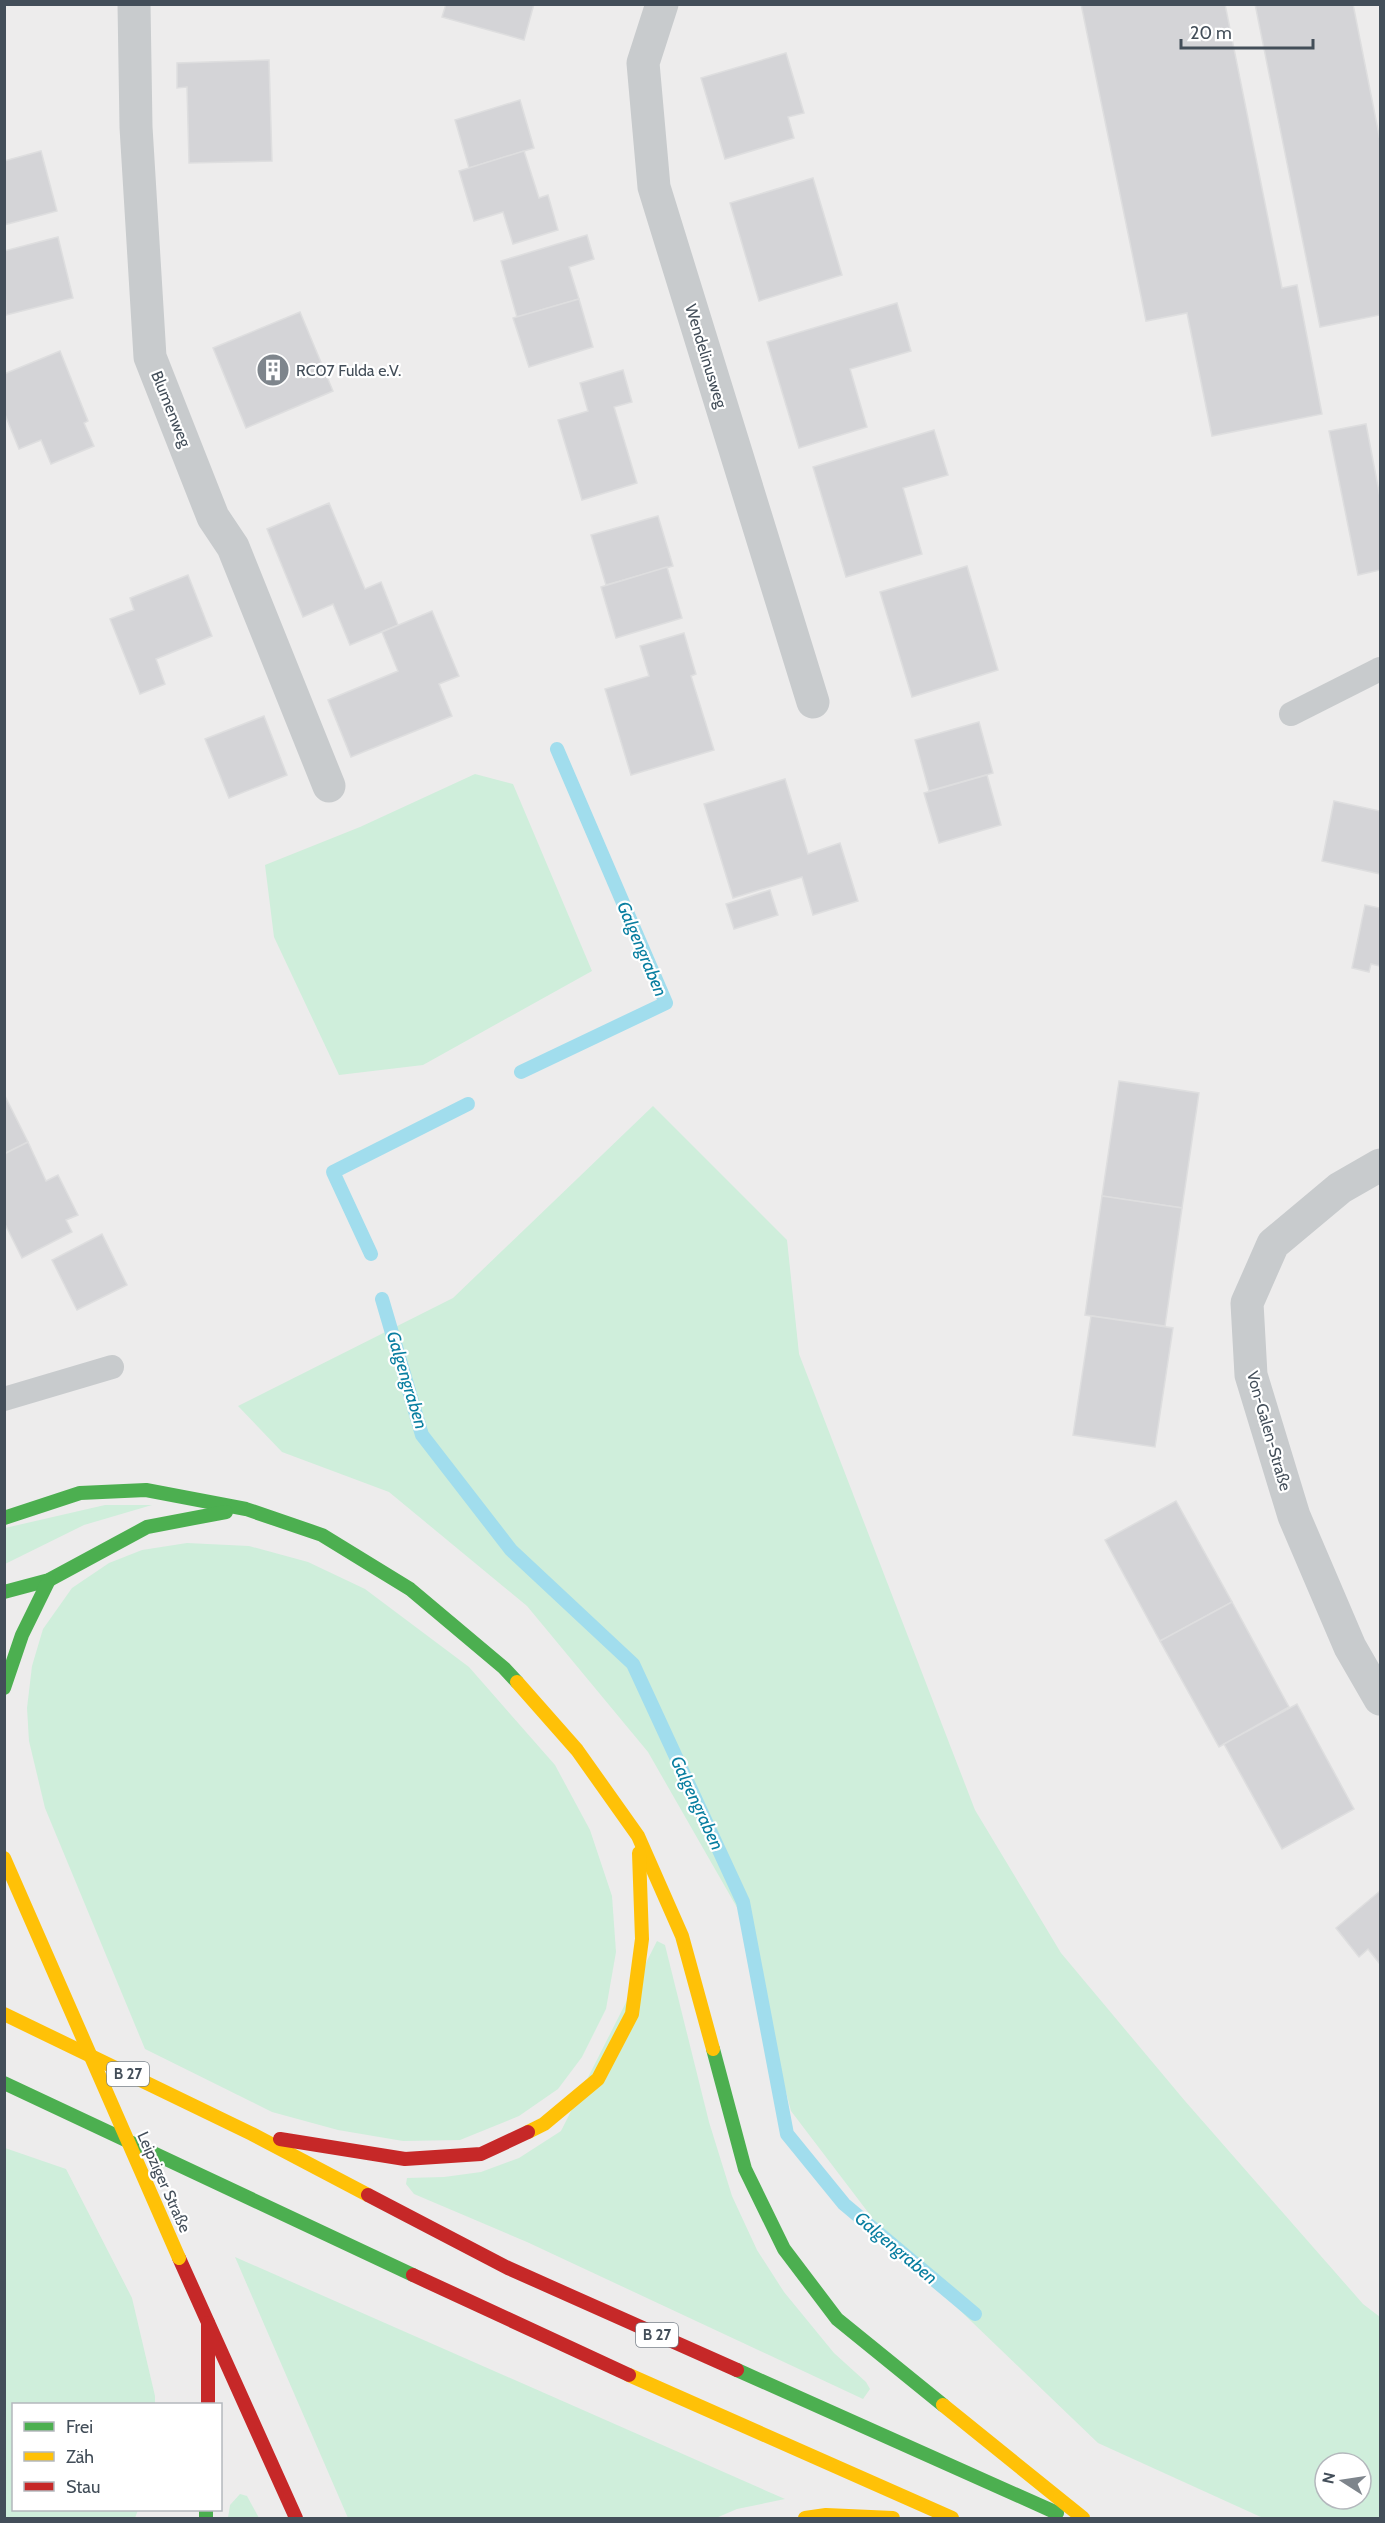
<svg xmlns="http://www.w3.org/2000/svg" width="1385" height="2523" font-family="Cabin,sans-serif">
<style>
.green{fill:#cfeedb;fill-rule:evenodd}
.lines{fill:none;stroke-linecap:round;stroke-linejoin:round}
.stream{stroke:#a1dded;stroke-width:14}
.building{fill:#d4d4d7;stroke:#dededf;stroke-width:1.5}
.lane{stroke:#c8cbcd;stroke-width:24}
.street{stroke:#c8cbcd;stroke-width:33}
.fast{stroke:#4caf50;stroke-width:14}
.slow{stroke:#ffc107;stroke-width:14}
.jam{stroke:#c62828;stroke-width:14}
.slow-bridge{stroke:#ffc107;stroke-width:14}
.labels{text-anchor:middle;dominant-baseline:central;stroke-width:4.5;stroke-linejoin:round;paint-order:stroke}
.shield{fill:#fff;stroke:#7b838b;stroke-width:1.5}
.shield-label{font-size:15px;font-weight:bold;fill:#434e59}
.street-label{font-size:16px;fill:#434e59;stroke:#fff}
.poi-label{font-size:16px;fill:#434e59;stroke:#fff;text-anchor:start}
.water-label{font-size:18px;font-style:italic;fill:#087ea0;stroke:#fff}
</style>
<rect width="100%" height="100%" fill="#edecec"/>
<g class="green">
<path d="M 475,774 L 513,784 L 592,971 L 423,1065 L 339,1075 L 274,937 L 265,865 L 360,827 Z"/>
<path d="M 653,1106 L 787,1240 L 799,1354 L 975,1810 L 1061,1953 L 1185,2101 L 1363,2304 L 1380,2317 L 1380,2518 L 1263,2518 L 1098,2443 L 896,2249 L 791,2111 L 739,1911 L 648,1752 L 527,1606 L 389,1492 L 282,1452 L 238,1406 L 453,1298 ZM 1325,2463 L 1361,2463 L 1361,2499 L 1325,2499 Z"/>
<path d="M 105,1505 L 152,1505 L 84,1525 L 5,1564 L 5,1528 Z"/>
<path d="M 187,1543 L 249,1546 L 308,1562 L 365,1589 L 469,1667 L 555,1765 L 590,1830 L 612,1896 L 616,1952 L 606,2009 L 582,2057 L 558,2089 L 519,2116 L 460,2140 L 403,2141 L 338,2130 L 272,2112 L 145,2049 L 45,1808 L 29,1741 L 27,1708 L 32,1666 L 43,1629 L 72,1588 L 109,1563 L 142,1550 Z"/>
<path d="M 657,1941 L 665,1945 L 709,2122 L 732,2196 L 757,2250 L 784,2292 L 834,2353 L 866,2382 L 870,2389 L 863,2399 L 527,2242 L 414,2194 L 406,2184 L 407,2178 L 444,2177 L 481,2172 L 519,2158 L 561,2131 Z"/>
<path d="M 5,2148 L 66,2169 L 132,2298 L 155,2396 L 155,2404 L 14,2404 L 14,2510 L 138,2510 L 135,2518 L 5,2518 Z"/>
<path d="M 235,2257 L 785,2499 L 737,2509 L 716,2518 L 348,2518 Z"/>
<path d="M 240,2494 L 247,2496 L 259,2518 L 228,2518 L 230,2505 Z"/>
</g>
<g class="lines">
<g class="stream">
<path d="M 521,1072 L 666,1003 L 557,749"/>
<path d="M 371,1254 L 333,1172 L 468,1104"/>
<path d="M 382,1299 L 422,1435 L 511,1550 L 633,1664 L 743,1902 L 787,2134 L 844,2204 L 975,2314"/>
</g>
</g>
<g class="building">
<path d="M 446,4 L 534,4 L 524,40 L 442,17 Z"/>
<path d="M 1081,4 L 1225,4 L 1282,288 L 1297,285 L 1322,414 L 1212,436 L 1187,313 L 1146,321 Z"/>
<path d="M 1255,4 L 1353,4 L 1380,140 L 1380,315 L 1320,327 Z"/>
<path d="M 786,53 L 804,113 L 788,117 L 794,138 L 725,159 L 701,78 Z"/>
<path d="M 269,60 L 272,161 L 189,163 L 187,87 L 177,88 L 177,63 Z"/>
<path d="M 520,100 L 534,148 L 469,168 L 455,120 Z"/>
<path d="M 41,151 L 57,211 L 4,225 L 4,161 Z"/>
<path d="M 524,151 L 539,198 L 548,195 L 558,230 L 513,244 L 503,212 L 474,221 L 459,171 Z"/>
<path d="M 813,178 L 842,275 L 759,301 L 730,203 Z"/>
<path d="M 587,235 L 594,259 L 569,267 L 579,299 L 517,317 L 501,261 Z"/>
<path d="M 58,237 L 73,298 L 6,315 L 4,251 Z"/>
<path d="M 579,299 L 593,347 L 529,367 L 513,318 Z"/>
<path d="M 897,303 L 911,351 L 850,369 L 867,427 L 799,448 L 767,342 Z"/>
<path d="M 300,312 L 333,391 L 246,428 L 213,348 Z"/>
<path d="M 60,351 L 88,421 L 84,423 L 94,446 L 51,464 L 41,440 L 19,449 L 4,412 L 4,374 Z"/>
<path d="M 623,370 L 632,402 L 614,407 L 637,483 L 582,500 L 558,420 L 588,411 L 580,383 Z"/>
<path d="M 1366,424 L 1380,497 L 1380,570 L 1358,575 L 1329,431 Z"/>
<path d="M 934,430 L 948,475 L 903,488 L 922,554 L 846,577 L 813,467 Z"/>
<path d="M 329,503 L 365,589 L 381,582 L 398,625 L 350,645 L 333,604 L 303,617 L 267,529 Z"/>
<path d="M 658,516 L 673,566 L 606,585 L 591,535 Z"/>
<path d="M 967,566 L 998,670 L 912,697 L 880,592 Z"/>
<path d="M 667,567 L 682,618 L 616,638 L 601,587 Z"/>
<path d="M 188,575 L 212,636 L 156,659 L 165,684 L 140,694 L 110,619 L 134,610 L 130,598 Z"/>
<path d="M 432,611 L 459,676 L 439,684 L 452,716 L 351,757 L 328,700 L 398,671 L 382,632 Z"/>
<path d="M 684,633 L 696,674 L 691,676 L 714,750 L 631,775 L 605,689 L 649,676 L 640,646 Z"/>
<path d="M 264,716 L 287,775 L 229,798 L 205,739 Z"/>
<path d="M 979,722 L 993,773 L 929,791 L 915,740 Z"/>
<path d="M 987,775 L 1001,825 L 939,843 L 924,793 Z"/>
<path d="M 785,779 L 808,854 L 840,843 L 858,901 L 813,915 L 802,877 L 733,898 L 704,804 Z"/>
<path d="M 1334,801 L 1380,811 L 1380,874 L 1322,861 Z"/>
<path d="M 770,890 L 778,915 L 734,929 L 726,904 Z"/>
<path d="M 1365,905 L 1380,908 L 1380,966 L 1371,964 L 1369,972 L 1352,968 Z"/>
<path d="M 1119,1081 L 1199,1093 L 1182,1208 L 1102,1196 Z"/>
<path d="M 4,1094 L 28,1142 L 4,1154 Z"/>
<path d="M 28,1142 L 46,1181 L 58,1175 L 78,1215 L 66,1220 L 72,1232 L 22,1258 L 4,1222 L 4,1154 Z"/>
<path d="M 1102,1196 L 1182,1208 L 1165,1326 L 1085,1315 Z"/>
<path d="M 102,1234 L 127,1285 L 77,1310 L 52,1260 Z"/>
<path d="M 1091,1316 L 1173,1328 L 1155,1447 L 1073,1435 Z"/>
<path d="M 1176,1501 L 1232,1602 L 1160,1641 L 1105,1540 Z"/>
<path d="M 1232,1602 L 1289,1707 L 1219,1747 L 1160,1641 Z"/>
<path d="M 1297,1704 L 1354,1809 L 1282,1849 L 1224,1744 Z"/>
<path d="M 1380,1891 L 1380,1964 L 1368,1949 L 1359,1957 L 1336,1928 Z"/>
</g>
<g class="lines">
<g class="lane">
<path d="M 1291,714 L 1380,669"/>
<path d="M 4,1399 L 112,1367"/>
</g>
<g class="street">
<path d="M 134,4 L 136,127 L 150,357 L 213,517 L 233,547 L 329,786"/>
<path d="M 662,4 L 643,63 L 654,187 L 813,702"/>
<path d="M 1380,1165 L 1340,1188 L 1273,1244 L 1247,1303 L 1251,1375 L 1294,1516 L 1350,1647 L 1380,1699"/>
</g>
<g class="fast">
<path d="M 4,1518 L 80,1493 L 146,1490 L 246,1509 L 322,1535 L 410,1589 L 504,1668 L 517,1682"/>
<path d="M 4,1592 L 49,1580 L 147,1527 L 226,1512"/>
<path d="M 4,1688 L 22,1635 L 49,1580"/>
<path d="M 713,2049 L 745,2169 L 784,2249 L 837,2319 L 943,2405"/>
<path d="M 4,2083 L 413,2275"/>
<path d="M 737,2370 L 1057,2513"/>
<path d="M 206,2510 L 206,2518"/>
</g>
<g class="slow">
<path d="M 517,1682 L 577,1750 L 638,1836 L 682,1936 L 713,2049"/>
<path d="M 4,2014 L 252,2134 L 368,2195"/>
<path d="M 528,2132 L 544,2124 L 598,2079 L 632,2014 L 642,1939 L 639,1853"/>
<path d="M 629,2375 L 952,2518"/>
<path d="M 943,2405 L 1083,2518"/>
<path d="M 805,2518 L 826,2515 L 893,2518"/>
</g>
<g class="jam">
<path d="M 280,2139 L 405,2159 L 481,2154 L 528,2132"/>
<path d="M 368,2195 L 508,2268 L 737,2370"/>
<path d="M 179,2258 L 296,2518"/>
<path d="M 413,2275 L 629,2375"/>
<path d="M 208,2323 L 208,2404"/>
</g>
<path class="slow-bridge" d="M 4,1858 L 179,2258"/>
</g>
<defs>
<symbol id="building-disc" viewBox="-11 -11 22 22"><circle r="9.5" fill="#7e858c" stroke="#fff"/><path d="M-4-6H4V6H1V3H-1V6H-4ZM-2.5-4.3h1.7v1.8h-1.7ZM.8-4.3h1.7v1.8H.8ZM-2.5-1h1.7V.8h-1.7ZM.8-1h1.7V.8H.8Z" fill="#fff"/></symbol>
</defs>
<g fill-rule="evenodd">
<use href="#building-disc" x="254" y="351" width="38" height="38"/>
</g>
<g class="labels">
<g class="shield">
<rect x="107" y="2062" width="42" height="24" rx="4.5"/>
<rect x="636" y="2323" width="42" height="24" rx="4.5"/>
</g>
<g class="shield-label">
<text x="128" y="2074">B 27</text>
<text x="657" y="2335">B 27</text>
</g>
<g class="street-label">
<text transform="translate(706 356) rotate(73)">Wendelinusweg</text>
<text transform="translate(171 409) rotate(68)">Blumenweg</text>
<text transform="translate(1269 1431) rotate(74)">Von-Galen-Straße</text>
<text transform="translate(164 2182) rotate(66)">Leipziger Straße</text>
</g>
<g class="poi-label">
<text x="296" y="370">RC07 Fulda e.V.</text>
</g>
<g class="water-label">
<text transform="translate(642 949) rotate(67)">Galgengraben</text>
<text transform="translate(407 1380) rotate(73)">Galgengraben</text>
<text transform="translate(697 1803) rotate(65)">Galgengraben</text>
<text transform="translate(896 2248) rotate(40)">Galgengraben</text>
</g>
</g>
<rect width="1385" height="2523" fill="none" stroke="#434e59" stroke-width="12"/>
<rect x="12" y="2403" width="210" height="108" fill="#ffffff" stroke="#b4b8bd" stroke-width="1.5"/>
<rect x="24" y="2422" width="30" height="9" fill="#4caf50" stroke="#b4b8bd" stroke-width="1.5"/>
<text x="66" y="2433" font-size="18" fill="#434e59">Frei</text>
<rect x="24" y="2452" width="30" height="9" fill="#ffc107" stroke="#b4b8bd" stroke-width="1.5"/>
<text x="66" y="2463" font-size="18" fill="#434e59">Zäh</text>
<rect x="24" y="2482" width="30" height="9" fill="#c62828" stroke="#b4b8bd" stroke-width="1.5"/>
<text x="66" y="2493" font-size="18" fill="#434e59">Stau</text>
<g transform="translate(1343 2481) rotate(282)"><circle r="28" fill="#ffffff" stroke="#b4b8bd" stroke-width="1.5"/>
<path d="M0-4.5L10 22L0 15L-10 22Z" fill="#7e858c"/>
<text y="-9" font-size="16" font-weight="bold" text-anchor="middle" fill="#434e59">N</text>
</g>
<path d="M1181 39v9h132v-9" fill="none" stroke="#434e59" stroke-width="3"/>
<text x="1190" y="39" font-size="18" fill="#434e59" stroke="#ffffff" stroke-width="4.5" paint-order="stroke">20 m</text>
</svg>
